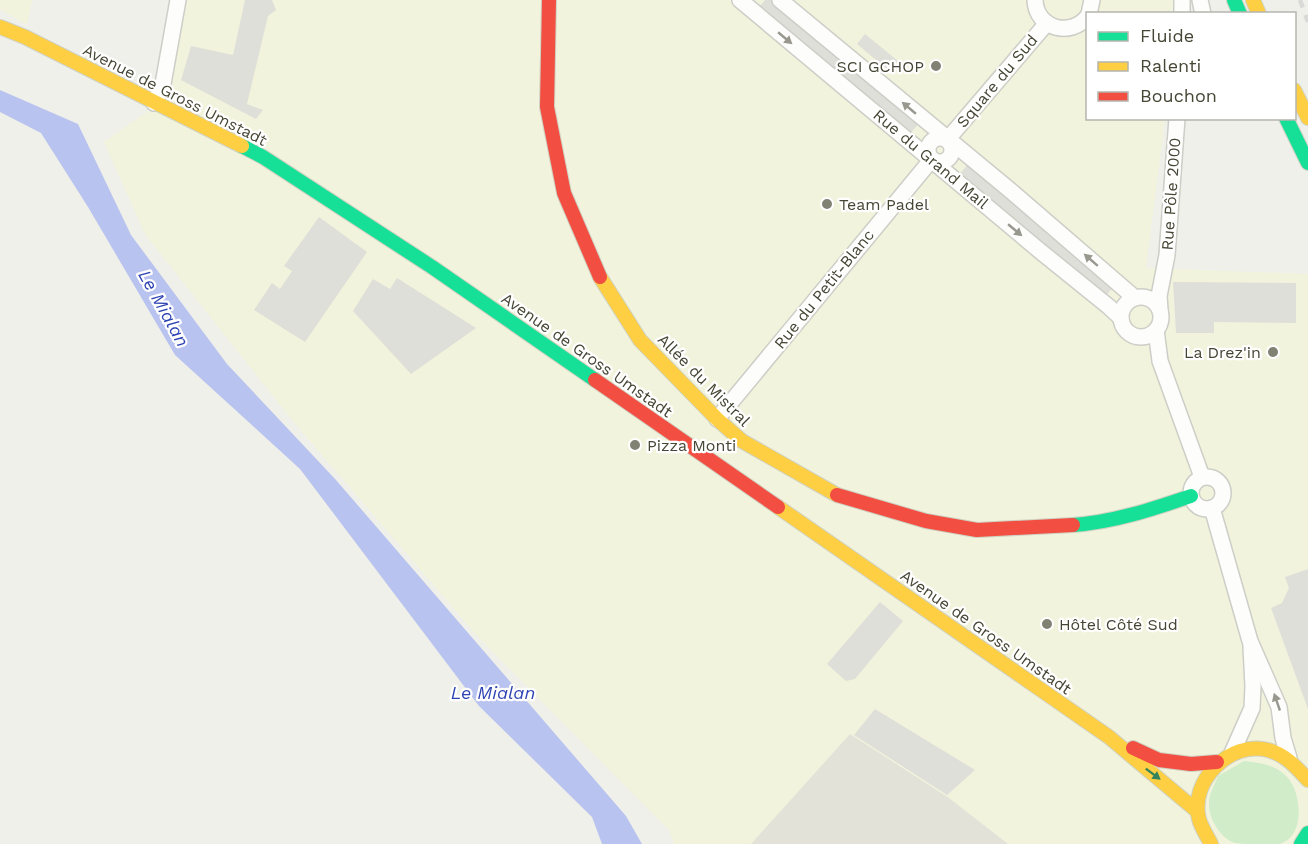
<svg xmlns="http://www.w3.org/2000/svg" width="1308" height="844" font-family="'Work Sans',sans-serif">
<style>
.commercial{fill:#f2f3dc}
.industrial{fill:#e2e2d9}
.green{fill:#d0ecc9}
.parking{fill:#dfdfd9}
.water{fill:#b9c3ef}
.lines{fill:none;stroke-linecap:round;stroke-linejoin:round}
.street-casing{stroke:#cdcec7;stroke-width:18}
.fast-casing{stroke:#cfd1c2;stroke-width:16}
.slow-casing{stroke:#cfd1c2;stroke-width:16}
.jam-casing{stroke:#cfd1c2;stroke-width:16}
.street{stroke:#fdfdfc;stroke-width:15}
.fast{stroke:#16e098;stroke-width:14}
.slow{stroke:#ffcf43;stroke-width:14}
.jam{stroke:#f24e42;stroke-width:14}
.rail{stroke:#d9d9d8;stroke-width:4.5;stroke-dasharray:8 8;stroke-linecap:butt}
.oneway{fill:#98988f}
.oneway2{fill:#33845d}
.poi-dot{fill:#818274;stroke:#fff;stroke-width:2}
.labels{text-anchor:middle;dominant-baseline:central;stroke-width:4.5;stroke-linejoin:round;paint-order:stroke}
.poi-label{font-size:16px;fill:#464635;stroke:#fff;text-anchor:start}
.street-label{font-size:16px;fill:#464635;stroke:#fff}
.water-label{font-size:18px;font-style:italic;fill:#2e43b3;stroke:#fff}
</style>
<rect width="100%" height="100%" fill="#eff0e9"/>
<g class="commercial">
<path d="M 0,0 L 32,0 L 27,25 L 0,9 Z"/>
<path d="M 184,0 L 1173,0 L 1172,13 L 1088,14 L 1088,118 L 1165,119 L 1146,268 L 1308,274 L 1308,844 L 674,844 L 669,830 L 479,638 L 292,420 L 145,234 L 104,142 L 167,98 Z"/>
</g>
<path class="industrial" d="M 850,734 L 949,798 L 1008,844 L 751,844 Z"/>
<path class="green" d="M 1244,761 C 1265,763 1285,767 1294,788 C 1301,805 1303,836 1280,844 C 1274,844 1264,844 1258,844 C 1251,844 1241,844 1235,843 C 1220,838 1208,818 1209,802 C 1209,794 1215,784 1218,776 Z"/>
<g class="parking">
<path d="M 245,0 L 272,0 L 276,10 L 268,16 L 247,104 L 263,110 L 256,119 L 181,80 L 191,46 L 233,55 Z"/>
<path d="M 765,0 L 772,0 L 919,123 L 910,134 L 759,7 Z"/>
<path d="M 865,34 L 898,61 L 889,71 L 857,44 Z"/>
<path d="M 968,164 L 1114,286 L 1105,297 L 959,175 Z"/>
<path d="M 319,217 L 367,252 L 305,342 L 254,310 L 272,283 L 280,289 L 292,271 L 284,266 Z"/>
<path d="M 397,278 L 476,328 L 411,374 L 353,311 L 373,279 L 390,289 Z"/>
<path d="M 1173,282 L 1296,283 L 1296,323 L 1214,322 L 1214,333 L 1176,333 Z"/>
<path d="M 1308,569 L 1308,709 L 1271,608 L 1282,603 L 1289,588 L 1285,577 Z"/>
<path d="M 880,602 L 903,621 L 855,679 L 846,681 L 827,664 Z"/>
<path d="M 875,709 L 975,770 L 947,795 L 854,735 Z"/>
</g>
<path class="water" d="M 0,90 L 78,124 L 131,235 L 227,364 L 336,480 L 626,816 L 642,844 L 602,844 L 592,817 L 479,706 L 300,469 L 175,355 L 88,207 L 41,133 L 0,112 Z"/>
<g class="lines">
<defs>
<g id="street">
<path d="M 740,0 L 1040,251 L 1108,306 L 1121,318"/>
<path d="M 780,0 L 1011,191 L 1135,298"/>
<path d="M 1035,0 C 1036,29 1071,38 1088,16"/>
<path d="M 1200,0 L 1203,14"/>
<path d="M 1089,14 L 1092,0"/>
<path d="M 1182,14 L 1182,0"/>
<path d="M 154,103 L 163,84 L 178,0"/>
<circle cx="940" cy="150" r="12"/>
<path d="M 947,140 L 1047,23"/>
<circle cx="1141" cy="317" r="20"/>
<path d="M 1160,310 L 1159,296 L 1167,255 L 1177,118"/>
<path d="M 1156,330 L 1160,361 L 1202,477"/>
<path d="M 717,419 L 932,159"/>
<circle cx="1207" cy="493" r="16"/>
<path d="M 1212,508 L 1250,641 L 1279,707 L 1283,738 L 1289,758"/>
<path d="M 1232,753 L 1252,708 L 1253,686 L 1251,647"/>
</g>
<g id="fast">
<path d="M 1234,0 L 1240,14"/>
<path d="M 1286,118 L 1308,163"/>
<path d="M 242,146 L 263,157 L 432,267 L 595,380"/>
<path d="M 1073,525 C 1114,522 1153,509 1191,496"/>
<path d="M 1301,844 L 1308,833"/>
</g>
<g id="slow">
<path d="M 1253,0 L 1259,14"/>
<path d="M 0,27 L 25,37 L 242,146"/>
<path d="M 1294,90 L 1308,118"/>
<path d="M 600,277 L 640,340 L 717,419 L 742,441 L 837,495"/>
<path d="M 778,507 L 1109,737 L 1197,811"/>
<path d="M 1211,844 C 1207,836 1201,827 1199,819 C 1189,781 1230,740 1268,750 C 1286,755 1296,767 1308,780"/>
</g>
<g id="jam">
<path d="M 549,0 L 547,107 L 564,193 L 600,277"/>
<path d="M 595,380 L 778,507"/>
<path d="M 837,495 L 926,521 L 977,530 L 1073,525"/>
<path d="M 1133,748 L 1159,760 L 1191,764 L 1217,762"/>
</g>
</defs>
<use href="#street" class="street-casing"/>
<use href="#fast" class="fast-casing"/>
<use href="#slow" class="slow-casing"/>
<use href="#jam" class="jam-casing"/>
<use href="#street" class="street"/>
<use href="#fast" class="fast"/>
<use href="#slow" class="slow"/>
<use href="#jam" class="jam"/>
<path class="rail" d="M 1300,0 L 1308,22"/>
</g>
<defs><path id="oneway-solid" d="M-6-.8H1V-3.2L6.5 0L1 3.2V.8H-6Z" transform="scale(1.5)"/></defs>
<g class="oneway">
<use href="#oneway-solid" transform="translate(785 38) rotate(40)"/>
<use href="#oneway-solid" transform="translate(909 108) rotate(-140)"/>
<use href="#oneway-solid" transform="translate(1015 230) rotate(40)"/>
<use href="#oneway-solid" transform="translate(1091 260) rotate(-139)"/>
<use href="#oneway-solid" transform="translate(1277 702) rotate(-109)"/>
</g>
<use class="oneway2" href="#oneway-solid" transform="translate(1153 774) rotate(37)"/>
<g class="poi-dot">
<circle cx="936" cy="66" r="6"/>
<circle cx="827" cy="204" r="6"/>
<circle cx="1273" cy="352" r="6"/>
<circle cx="635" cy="445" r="6"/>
<circle cx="1047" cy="624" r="6"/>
</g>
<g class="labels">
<g class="poi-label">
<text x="924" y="66" text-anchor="end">SCI GCHOP</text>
<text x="839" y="204">Team Padel</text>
<text x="1261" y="352" text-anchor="end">La Drez'in</text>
<text x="647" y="445">Pizza Monti</text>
<text x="1059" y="624">Hôtel Côté Sud</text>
</g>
<g class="street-label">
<text transform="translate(997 81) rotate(-50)">Square du Sud</text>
<text transform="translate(175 95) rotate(27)">Avenue de Gross Umstadt</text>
<text transform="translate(931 159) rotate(40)">Rue du Grand Mail</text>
<text transform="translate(1171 194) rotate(-86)">Rue Pôle 2000</text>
<text transform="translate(824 289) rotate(-51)">Rue du Petit-Blanc</text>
<text transform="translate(587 355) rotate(35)">Avenue de Gross Umstadt</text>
<text transform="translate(704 380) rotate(45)">Allée du Mistral</text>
<text transform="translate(986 632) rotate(35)">Avenue de Gross Umstadt</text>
</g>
<g class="water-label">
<text transform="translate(164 308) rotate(61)">Le Mialan</text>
<text x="493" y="692">Le Mialan</text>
</g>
</g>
<rect x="1086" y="12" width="210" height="108" fill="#ffffff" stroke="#b5b5ae" stroke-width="1.5"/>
<rect x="1098" y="32" width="30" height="9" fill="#16e098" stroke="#b5b5ae" stroke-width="1.5"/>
<text x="1140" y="42" font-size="18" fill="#464635">Fluide</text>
<rect x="1098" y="62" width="30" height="9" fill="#ffcf43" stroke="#b5b5ae" stroke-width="1.5"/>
<text x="1140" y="72" font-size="18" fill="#464635">Ralenti</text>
<rect x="1098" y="92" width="30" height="9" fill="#f24e42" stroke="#b5b5ae" stroke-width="1.5"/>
<text x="1140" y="102" font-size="18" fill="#464635">Bouchon</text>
</svg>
